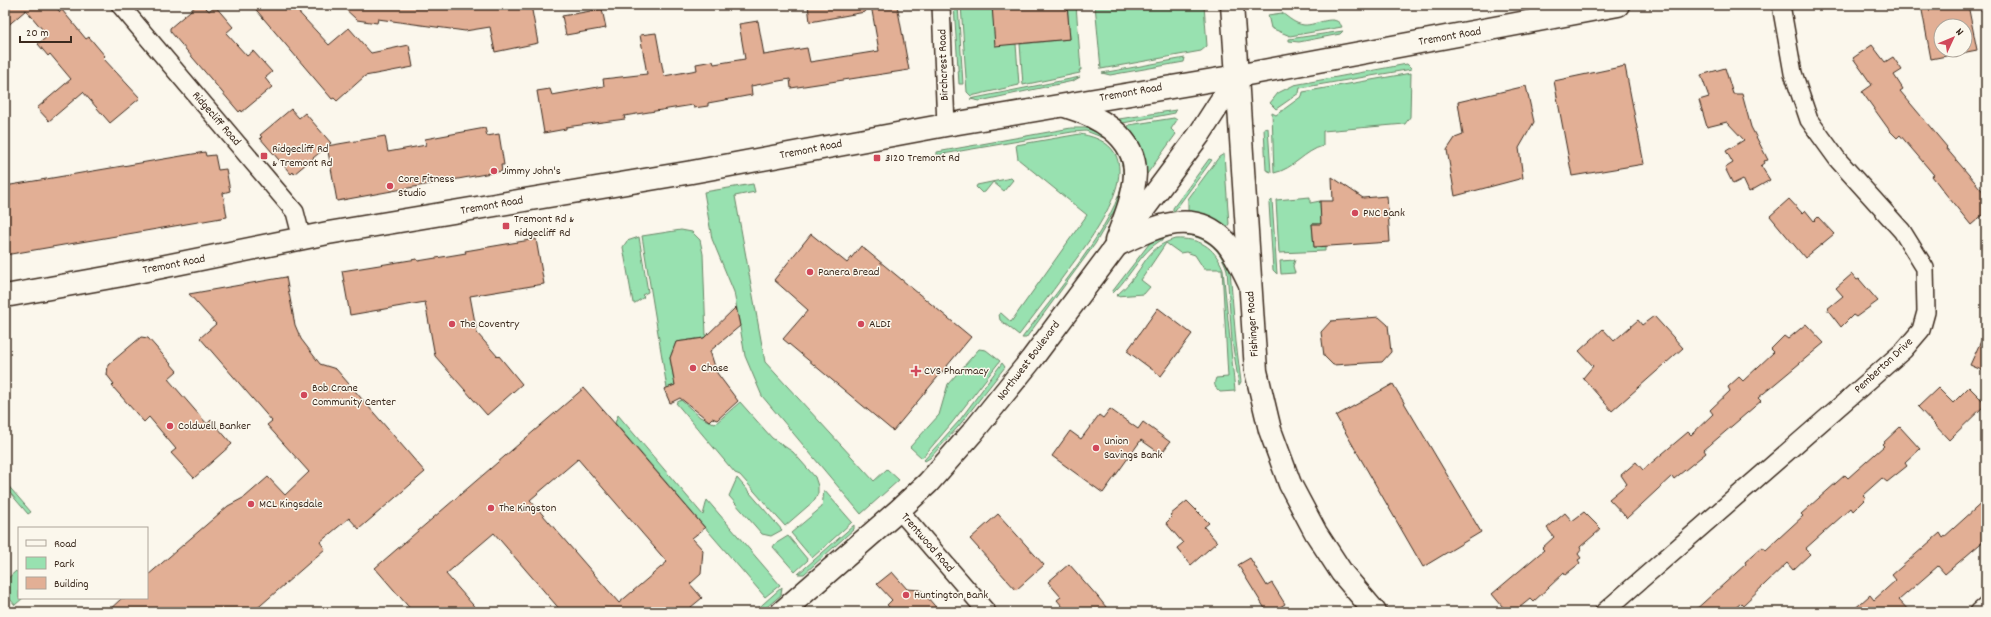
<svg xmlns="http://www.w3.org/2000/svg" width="1991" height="617" font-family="Dekko,sans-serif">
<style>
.green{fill:#98e1b0;stroke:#6a8667}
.building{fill:#e2af95;stroke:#3b2a1e;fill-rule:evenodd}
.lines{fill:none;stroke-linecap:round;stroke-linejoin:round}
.street-casing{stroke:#3b2a1e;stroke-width:20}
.secondary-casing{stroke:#3b2a1e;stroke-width:25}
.primary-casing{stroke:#3b2a1e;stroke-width:25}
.street{stroke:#fbf7ec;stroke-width:17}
.secondary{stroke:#fbf7ec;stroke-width:22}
.primary{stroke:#fbf7ec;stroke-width:22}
.poi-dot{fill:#d1495b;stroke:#fbf7ec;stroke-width:1.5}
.labels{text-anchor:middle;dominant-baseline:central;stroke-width:3;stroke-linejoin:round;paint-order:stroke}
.street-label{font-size:12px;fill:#3b2a1e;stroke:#fbf7ec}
.poi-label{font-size:12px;fill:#3b2a1e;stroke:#fbf7ec;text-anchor:start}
</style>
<rect width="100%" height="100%" fill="#fbf7ec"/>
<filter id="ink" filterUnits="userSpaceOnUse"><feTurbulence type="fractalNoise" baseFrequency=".025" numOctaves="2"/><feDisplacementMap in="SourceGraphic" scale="8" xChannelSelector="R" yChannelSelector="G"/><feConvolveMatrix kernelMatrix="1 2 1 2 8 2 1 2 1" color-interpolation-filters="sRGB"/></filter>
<g filter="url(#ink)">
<g class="green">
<path d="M 954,5 L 958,5 L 963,84 L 959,84 Z"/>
<path d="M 961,5 L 992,5 L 996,45 L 1016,44 L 1019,85 L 971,96 L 967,92 Z"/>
<path d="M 1067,5 L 1076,5 L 1081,70 L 1079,70 L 1080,73 L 1023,85 L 1020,44 L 1070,39 Z"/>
<path d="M 1095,5 L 1204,5 L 1207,46 L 1201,51 L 1101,69 Z"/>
<path d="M 1282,13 C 1289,18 1295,24 1304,25 C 1316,26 1336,12 1342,27 L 1290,36 L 1271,28 L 1268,15 Z"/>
<path d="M 1343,31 L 1340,34 L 1299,42 L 1289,41 L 1289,39 Z"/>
<path d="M 1185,58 L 1184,62 L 1110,75 L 1102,73 Z"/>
<path d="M 1407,64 L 1412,69 L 1300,88 L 1299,93 L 1276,109 L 1270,103 L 1278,93 L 1294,85 Z"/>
<path d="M 1411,73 L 1410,117 L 1405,124 L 1323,131 L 1323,146 C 1304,151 1294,169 1274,173 L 1272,113 L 1276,115 L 1302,96 L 1303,92 Z"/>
<path d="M 1080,77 L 1073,81 L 980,101 L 970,99 Z"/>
<path d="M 1176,110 L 1175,113 L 1118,124 L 1119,119 Z"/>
<path d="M 1174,118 L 1177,120 L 1171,129 L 1176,134 L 1147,174 L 1143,172 L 1126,131 L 1129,125 Z"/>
<path d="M 1071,128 L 1086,128 L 1105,135 L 1104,138 L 1086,131 L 1072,132 L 937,155 L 937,152 Z"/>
<path d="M 1268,128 L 1271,172 L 1266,170 L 1264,129 Z"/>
<path d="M 1080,134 C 1164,148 1090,240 1065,274 C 1050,295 1034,315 1019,335 L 1000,320 L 999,314 L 1001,313 L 1011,322 L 1087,215 L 1018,159 L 1016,145 Z"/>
<path d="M 1110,138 L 1119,149 L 1127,173 L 1119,203 L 1095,244 L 1026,338 L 1022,338 C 1048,303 1120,218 1123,178 C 1124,163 1118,150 1107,140 Z"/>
<path d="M 1224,154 L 1229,224 L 1226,228 L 1188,214 L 1188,199 L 1219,157 Z"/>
<path d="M 1209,159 L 1212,160 L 1173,213 L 1173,208 Z"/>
<path d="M 1011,178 L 1013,180 L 1004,191 L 993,182 L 985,192 L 982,193 L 976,187 L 977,185 Z"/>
<path d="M 753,184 L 755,192 L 735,196 L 765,362 L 874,481 L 887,469 L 899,480 L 861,514 L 762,396 L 745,356 L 734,292 L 712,239 L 704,192 Z"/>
<path d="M 1310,197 L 1310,203 L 1320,201 L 1321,224 L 1312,224 L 1314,247 L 1325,246 L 1325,251 L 1279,253 L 1276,200 Z"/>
<path d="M 1272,200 L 1277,274 L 1273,270 L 1269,203 Z"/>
<path d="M 681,230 L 692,232 L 700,240 L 703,254 L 706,336 L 703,338 L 676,342 L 670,358 L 675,385 L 667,388 L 642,236 Z"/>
<path d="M 1179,230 L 1208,238 L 1227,260 L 1230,270 L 1236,342 L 1241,382 L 1239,385 L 1232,341 L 1227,270 C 1220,247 1203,235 1178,234 Z"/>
<path d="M 1173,231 L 1174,235 C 1144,243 1135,272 1113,293 L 1112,292 L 1149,244 L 1157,237 Z"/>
<path d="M 639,237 L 648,292 L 642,295 L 644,297 L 635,303 L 633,303 L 623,247 L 627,241 Z"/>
<path d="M 1175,239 C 1199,238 1214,246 1223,269 L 1235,391 L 1220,392 C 1215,387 1213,385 1216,378 L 1228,377 L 1222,269 L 1204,269 L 1195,255 L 1186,252 L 1180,253 L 1166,243 L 1141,280 L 1150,287 L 1144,294 L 1116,296 C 1121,291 1126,287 1130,282 C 1146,263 1148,247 1175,239 Z"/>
<path d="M 1295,260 L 1293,266 L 1295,273 L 1281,274 L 1280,261 Z"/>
<path d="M 979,349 L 986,350 L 1000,361 L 951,424 L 922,458 L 910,447 L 939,415 L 948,384 Z"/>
<path d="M 1002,363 L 1005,367 L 958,427 L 930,458 L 925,461 L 924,460 L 959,421 Z"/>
<path d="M 681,400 L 700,417 L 715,424 L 740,402 L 772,438 L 793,452 L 815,477 L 818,486 L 818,493 L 815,500 L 785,526 L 740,475 L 735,473 L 676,403 Z"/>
<path d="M 618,415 L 703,515 L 707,500 L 780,585 L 765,597 L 615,423 Z"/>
<path d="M 737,478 L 782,530 L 771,536 L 762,534 L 729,496 Z"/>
<path d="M 5,482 L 31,512 L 28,514 L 5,487 Z"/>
<path d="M 824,490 L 852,522 L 812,558 L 791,533 L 822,507 Z"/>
<path d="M 854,525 L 854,529 L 804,574 L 798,574 Z"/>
<path d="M 788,536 L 808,560 L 795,572 L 773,547 L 775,544 Z"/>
<path d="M 16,571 L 19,574 L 19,598 L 23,598 L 15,605 L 5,593 L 5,581 Z"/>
<path d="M 782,587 L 781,595 L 761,612 L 754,612 Z"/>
</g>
<g class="building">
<path d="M 5,5 L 54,5 L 60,12 L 62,10 L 86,39 L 89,37 L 105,56 L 103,58 L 140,98 L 110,123 L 83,92 L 49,121 L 37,108 L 71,79 L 50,54 L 48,56 L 38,44 L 48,36 L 26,10 L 5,28 Z"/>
<path d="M 197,5 L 203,5 L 209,11 L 215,6 L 233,27 L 226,33 L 247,56 L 253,51 L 272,72 L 265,78 L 272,87 L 242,112 L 241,110 L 239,112 L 170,31 L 170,28 Z"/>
<path d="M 252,5 L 292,5 L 329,45 L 349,28 L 371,53 L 409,45 L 413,67 L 365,76 L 337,101 L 334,98 L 332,99 Z"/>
<path d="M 341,5 L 531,5 L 538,43 L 495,52 L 490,27 L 465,31 L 378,19 L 377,23 L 357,20 Z"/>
<path d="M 808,5 L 864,5 L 865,12 L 810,22 Z"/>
<path d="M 871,5 L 897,5 L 909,70 L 791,88 L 790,79 L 751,86 L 752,95 L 708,103 L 708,106 L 694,108 L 693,105 L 624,116 L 625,119 L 566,127 L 566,129 L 544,133 L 537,91 L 550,89 L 552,95 L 604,86 L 603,79 L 647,74 L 640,35 L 656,33 L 664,76 L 697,70 L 696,64 L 713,61 L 714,64 L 745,59 L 739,24 L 758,21 L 764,55 L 807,48 L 810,62 L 879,51 Z"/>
<path d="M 992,5 L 1067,5 L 1070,39 L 995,46 Z"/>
<path d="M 1921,5 L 1968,5 L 1977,50 L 1931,59 ZM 1941,26 L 1965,26 L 1965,50 L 1941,50 Z"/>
<path d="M 602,9 L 606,28 L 566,35 L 562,16 Z"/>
<path d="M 1872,45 L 1885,62 L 1893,57 L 1902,70 L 1894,75 L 1903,89 L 1900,91 L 1947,147 L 1946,148 L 1986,195 L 1986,212 L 1971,225 L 1945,193 L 1932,176 L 1934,175 L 1900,135 L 1897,138 L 1890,131 L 1862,92 L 1872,85 L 1853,58 Z"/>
<path d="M 1625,66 L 1644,164 L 1572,176 L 1554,81 Z"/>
<path d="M 1725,68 L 1733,94 L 1742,94 L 1751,127 L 1768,160 L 1764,161 L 1765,163 L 1761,166 L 1770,180 L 1749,192 L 1743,179 L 1733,184 L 1725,168 L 1733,163 L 1726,151 L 1744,140 L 1727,122 L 1707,127 L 1699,100 L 1709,97 L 1701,75 Z"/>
<path d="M 1526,86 L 1534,122 L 1519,148 L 1523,178 L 1455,196 L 1447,150 L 1455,138 L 1463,135 L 1458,102 Z"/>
<path d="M 291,109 L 299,118 L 305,113 L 331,143 L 294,174 L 293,172 L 291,174 L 260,138 L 262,137 L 260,135 Z"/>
<path d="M 485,128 L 487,136 L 499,134 L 504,165 L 501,165 L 502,171 L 337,201 L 327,146 L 385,136 L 388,152 L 426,145 L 425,139 Z"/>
<path d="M 205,152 L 206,156 L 215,155 L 218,170 L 226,169 L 230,191 L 223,193 L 227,217 L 5,255 L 5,186 Z"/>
<path d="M 1332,177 L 1363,198 L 1387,196 L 1390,242 L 1314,247 L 1312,224 L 1321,224 L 1320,201 L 1333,201 Z"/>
<path d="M 1789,199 L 1802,213 L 1805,210 L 1814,221 L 1818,217 L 1834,234 L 1805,258 L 1770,216 Z"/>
<path d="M 811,234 L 847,263 L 861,246 L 971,337 L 893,431 L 783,339 L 808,310 L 774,280 Z"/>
<path d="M 536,239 L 544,284 L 470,296 L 477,333 L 498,357 L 499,356 L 522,384 L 487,415 L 435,356 L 425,302 L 350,315 L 342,271 L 417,259 L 418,261 L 466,253 L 465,251 Z"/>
<path d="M 1852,274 L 1857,280 L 1859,279 L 1878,301 L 1856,317 L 1853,315 L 1841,327 L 1827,309 L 1843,296 L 1836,288 Z"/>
<path d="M 286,277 L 295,325 L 301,339 L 320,364 L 336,369 L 425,472 L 359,529 L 349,518 L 320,542 L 325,549 L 253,612 L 107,612 L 122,598 L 147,598 L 147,576 L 228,506 L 245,497 L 268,477 L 285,495 L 309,472 L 267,425 L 272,421 L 200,338 L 216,324 L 189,294 Z"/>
<path d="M 736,307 L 740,326 L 710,351 L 717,373 L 738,401 L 717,420 L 712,418 L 709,421 L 680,398 L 670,403 L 664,389 L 675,385 L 670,358 L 676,342 L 704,338 Z"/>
<path d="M 1158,308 L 1192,334 L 1161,376 L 1127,351 Z"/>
<path d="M 1654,316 L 1683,348 L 1612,411 L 1583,378 L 1593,366 L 1579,351 L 1603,329 L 1614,341 L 1638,320 L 1642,325 Z"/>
<path d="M 1379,317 L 1388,325 L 1391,352 L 1382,362 L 1333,365 L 1324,356 L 1321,332 L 1331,321 Z"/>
<path d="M 1806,324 L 1824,343 L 1758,398 L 1761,401 L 1704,450 L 1706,453 L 1674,479 L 1672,476 L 1627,518 L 1609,499 L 1627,484 L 1621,475 L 1636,462 L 1643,470 L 1688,432 L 1691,435 L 1713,414 L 1710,410 L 1730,391 L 1728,387 L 1739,377 L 1743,381 L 1774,352 L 1771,349 L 1784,336 L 1788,339 Z"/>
<path d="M 1986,330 L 1986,372 L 1970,365 Z"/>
<path d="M 141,337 L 148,338 L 177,371 L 168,379 L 207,424 L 211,420 L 232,444 L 194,478 L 171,453 L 176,449 L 149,417 L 144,422 L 112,386 L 114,384 L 107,375 L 108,365 Z"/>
<path d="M 1393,384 L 1481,532 L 1423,567 L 1336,416 Z"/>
<path d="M 1969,387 L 1986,404 L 1949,440 L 1918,407 L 1938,388 L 1953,403 Z"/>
<path d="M 584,388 L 705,528 L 692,538 L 703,550 L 701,574 L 690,584 L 702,598 L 685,612 L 562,612 L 494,533 L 446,574 L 479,612 L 413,612 L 375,568 ZM 578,459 L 667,562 L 619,603 L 530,500 Z"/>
<path d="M 1110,409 L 1138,429 L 1143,422 L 1170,442 L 1161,454 L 1141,440 L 1103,493 L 1052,456 L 1070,431 L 1081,439 L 1099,415 L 1103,418 Z"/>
<path d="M 1900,427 L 1920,449 L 1905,463 L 1907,466 L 1887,482 L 1882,478 L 1863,495 L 1866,498 L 1853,511 L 1851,508 L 1805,549 L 1810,554 L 1793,570 L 1787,563 L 1743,605 L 1741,603 L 1731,612 L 1693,612 L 1746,564 L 1745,562 L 1762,547 L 1766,550 L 1803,516 L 1801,514 L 1845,475 L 1848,478 L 1884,446 L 1882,444 Z"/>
<path d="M 1986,499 L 1986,539 L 1945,574 L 1938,566 L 1899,600 L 1910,612 L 1851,612 L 1870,595 L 1874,600 L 1896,580 L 1892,575 L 1940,533 L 1943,538 Z"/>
<path d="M 1187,501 L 1209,523 L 1204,527 L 1217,542 L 1191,565 L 1177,548 L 1183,543 L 1166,523 L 1172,517 L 1170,515 Z"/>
<path d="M 1584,512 L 1601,529 L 1580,547 L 1581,550 L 1578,554 L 1581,558 L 1578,560 L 1580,563 L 1565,575 L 1564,573 L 1533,602 L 1530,599 L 1514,612 L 1507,612 L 1492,594 L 1544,550 L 1542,548 L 1554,537 L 1547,528 L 1565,513 L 1572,521 Z"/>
<path d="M 998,514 L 1044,565 L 1016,590 L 970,539 Z"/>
<path d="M 1250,558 L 1267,586 L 1272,583 L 1285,604 L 1272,612 L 1267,612 L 1238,565 Z"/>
<path d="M 1069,564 L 1098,597 L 1110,612 L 1067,612 L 1057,600 L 1061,597 L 1048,582 Z"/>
<path d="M 892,572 L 907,589 L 921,590 L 940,612 L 894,612 L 887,605 L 892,600 L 877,584 Z"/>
</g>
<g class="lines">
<defs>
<g id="street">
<path d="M 120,5 L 295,212 L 302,239"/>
<path d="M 941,5 L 946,125"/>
<path d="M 899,510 L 987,612"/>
<path d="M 1604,612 L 1904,350 L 1921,330 L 1926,312 L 1925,268 L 1902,231 L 1838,160 L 1809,120 L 1793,73 L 1781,5"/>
<path d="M 1979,612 L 1986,606"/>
</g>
<g id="secondary">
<path d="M 1065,106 C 1095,115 1136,135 1135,174 C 1134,197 1124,220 1116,241"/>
<path d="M 5,296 L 117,276 L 328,233 L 692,172 L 946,125 L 1237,76 L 1256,371 L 1270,430 L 1290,484 L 1316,533 L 1342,573 L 1375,612"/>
</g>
<g id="primary">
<path d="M 1232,5 L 1237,76"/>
<path d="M 1237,76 L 1618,5"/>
<path d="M 1117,245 C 1153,228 1193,206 1226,242 C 1236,254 1242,268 1249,282"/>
<path d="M 782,612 L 899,510 L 928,483 L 972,433 L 1031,360 L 1199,135 L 1237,76"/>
</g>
</defs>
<use href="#street" class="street-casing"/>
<use href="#secondary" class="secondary-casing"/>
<use href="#primary" class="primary-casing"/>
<use href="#street" class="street"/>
<use href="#secondary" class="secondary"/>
<use href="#primary" class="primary"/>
</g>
</g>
<g class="poi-dot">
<rect x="260" y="152" width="8" height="8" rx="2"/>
<rect x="873" y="154" width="8" height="8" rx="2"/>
<circle cx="494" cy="171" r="4"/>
<circle cx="390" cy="186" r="4"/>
<circle cx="1355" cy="213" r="4"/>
<rect x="502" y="222" width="8" height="8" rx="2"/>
<circle cx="810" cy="272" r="4"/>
<circle cx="452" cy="324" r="4"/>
<circle cx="861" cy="324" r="4"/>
<circle cx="693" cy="368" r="4"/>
<path d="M914 365h4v4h4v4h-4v4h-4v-4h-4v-4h4z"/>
<circle cx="304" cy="395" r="4"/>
<circle cx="170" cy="426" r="4"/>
<circle cx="1096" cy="448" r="4"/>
<circle cx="251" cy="504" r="4"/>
<circle cx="491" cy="508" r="4"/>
<circle cx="906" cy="595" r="4"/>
</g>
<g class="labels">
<g class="street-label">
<text transform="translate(1450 37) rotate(-10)">Tremont Road</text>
<text transform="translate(944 65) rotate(-92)">Birchcrest Road</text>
<text transform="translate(1131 93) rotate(-10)">Tremont Road</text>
<text transform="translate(216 119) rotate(49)">Ridgecliff Road</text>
<text transform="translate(811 150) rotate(-11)">Tremont Road</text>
<text transform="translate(492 206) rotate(-10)">Tremont Road</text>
<text transform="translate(174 265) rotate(-11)">Tremont Road</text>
<text transform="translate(1253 324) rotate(-94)">Fishinger Road</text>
<text transform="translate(1029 361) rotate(-53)">Northwest Boulevard</text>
<text transform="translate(1884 366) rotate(-43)">Pemberton Drive</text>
<text transform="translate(927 543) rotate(49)">Trentwood Road</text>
</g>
<g class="poi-label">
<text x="272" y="149">Ridgecliff Rd<tspan x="272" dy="14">&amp; Tremont Rd</tspan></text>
<text x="885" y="158">3120 Tremont Rd</text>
<text x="502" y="171">Jimmy John's</text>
<text x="398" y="179">Core Fitness<tspan x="398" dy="14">Studio</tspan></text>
<text x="1363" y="213">PNC Bank</text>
<text x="514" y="219">Tremont Rd &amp;<tspan x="514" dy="14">Ridgecliff Rd</tspan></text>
<text x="818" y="272">Panera Bread</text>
<text x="460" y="324">The Coventry</text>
<text x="869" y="324">ALDI</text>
<text x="701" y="368">Chase</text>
<text x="924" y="371">CVS Pharmacy</text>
<text x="312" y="388">Bob Crane<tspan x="312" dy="14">Community Center</tspan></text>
<text x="178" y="426">Coldwell Banker</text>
<text x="1104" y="441">Union<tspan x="1104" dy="14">Savings Bank</tspan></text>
<text x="259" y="504">MCL Kingsdale</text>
<text x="499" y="508">The Kingston</text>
<text x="914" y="595">Huntington Bank</text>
</g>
</g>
<rect width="1991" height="617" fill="none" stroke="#fbf7ec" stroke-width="20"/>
<rect x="10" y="10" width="1971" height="597" fill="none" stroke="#3b2a1e" stroke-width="1.5" filter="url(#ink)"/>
<rect x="18" y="527" width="130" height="72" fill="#fbf7ec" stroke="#aea59a"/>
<rect x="26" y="540" width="20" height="6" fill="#fbf7ec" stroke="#aea59a"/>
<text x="54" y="547" font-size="12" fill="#3b2a1e">Road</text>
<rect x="26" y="557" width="20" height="12" fill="#98e1b0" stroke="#aea59a"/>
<text x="54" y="567" font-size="12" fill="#3b2a1e">Park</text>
<rect x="26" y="577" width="20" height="12" fill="#e2af95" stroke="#aea59a"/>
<text x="54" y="587" font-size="12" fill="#3b2a1e">Building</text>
<g transform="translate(1953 38) rotate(46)"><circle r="19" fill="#fbf7ec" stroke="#aea59a"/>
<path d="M0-3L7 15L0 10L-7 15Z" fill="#d1495b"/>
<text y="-6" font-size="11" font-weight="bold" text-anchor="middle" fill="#3b2a1e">N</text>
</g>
<path d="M20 36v6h51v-6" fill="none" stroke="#3b2a1e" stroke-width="2"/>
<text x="26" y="36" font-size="12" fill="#3b2a1e" stroke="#fbf7ec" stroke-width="3" paint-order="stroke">20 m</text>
</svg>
